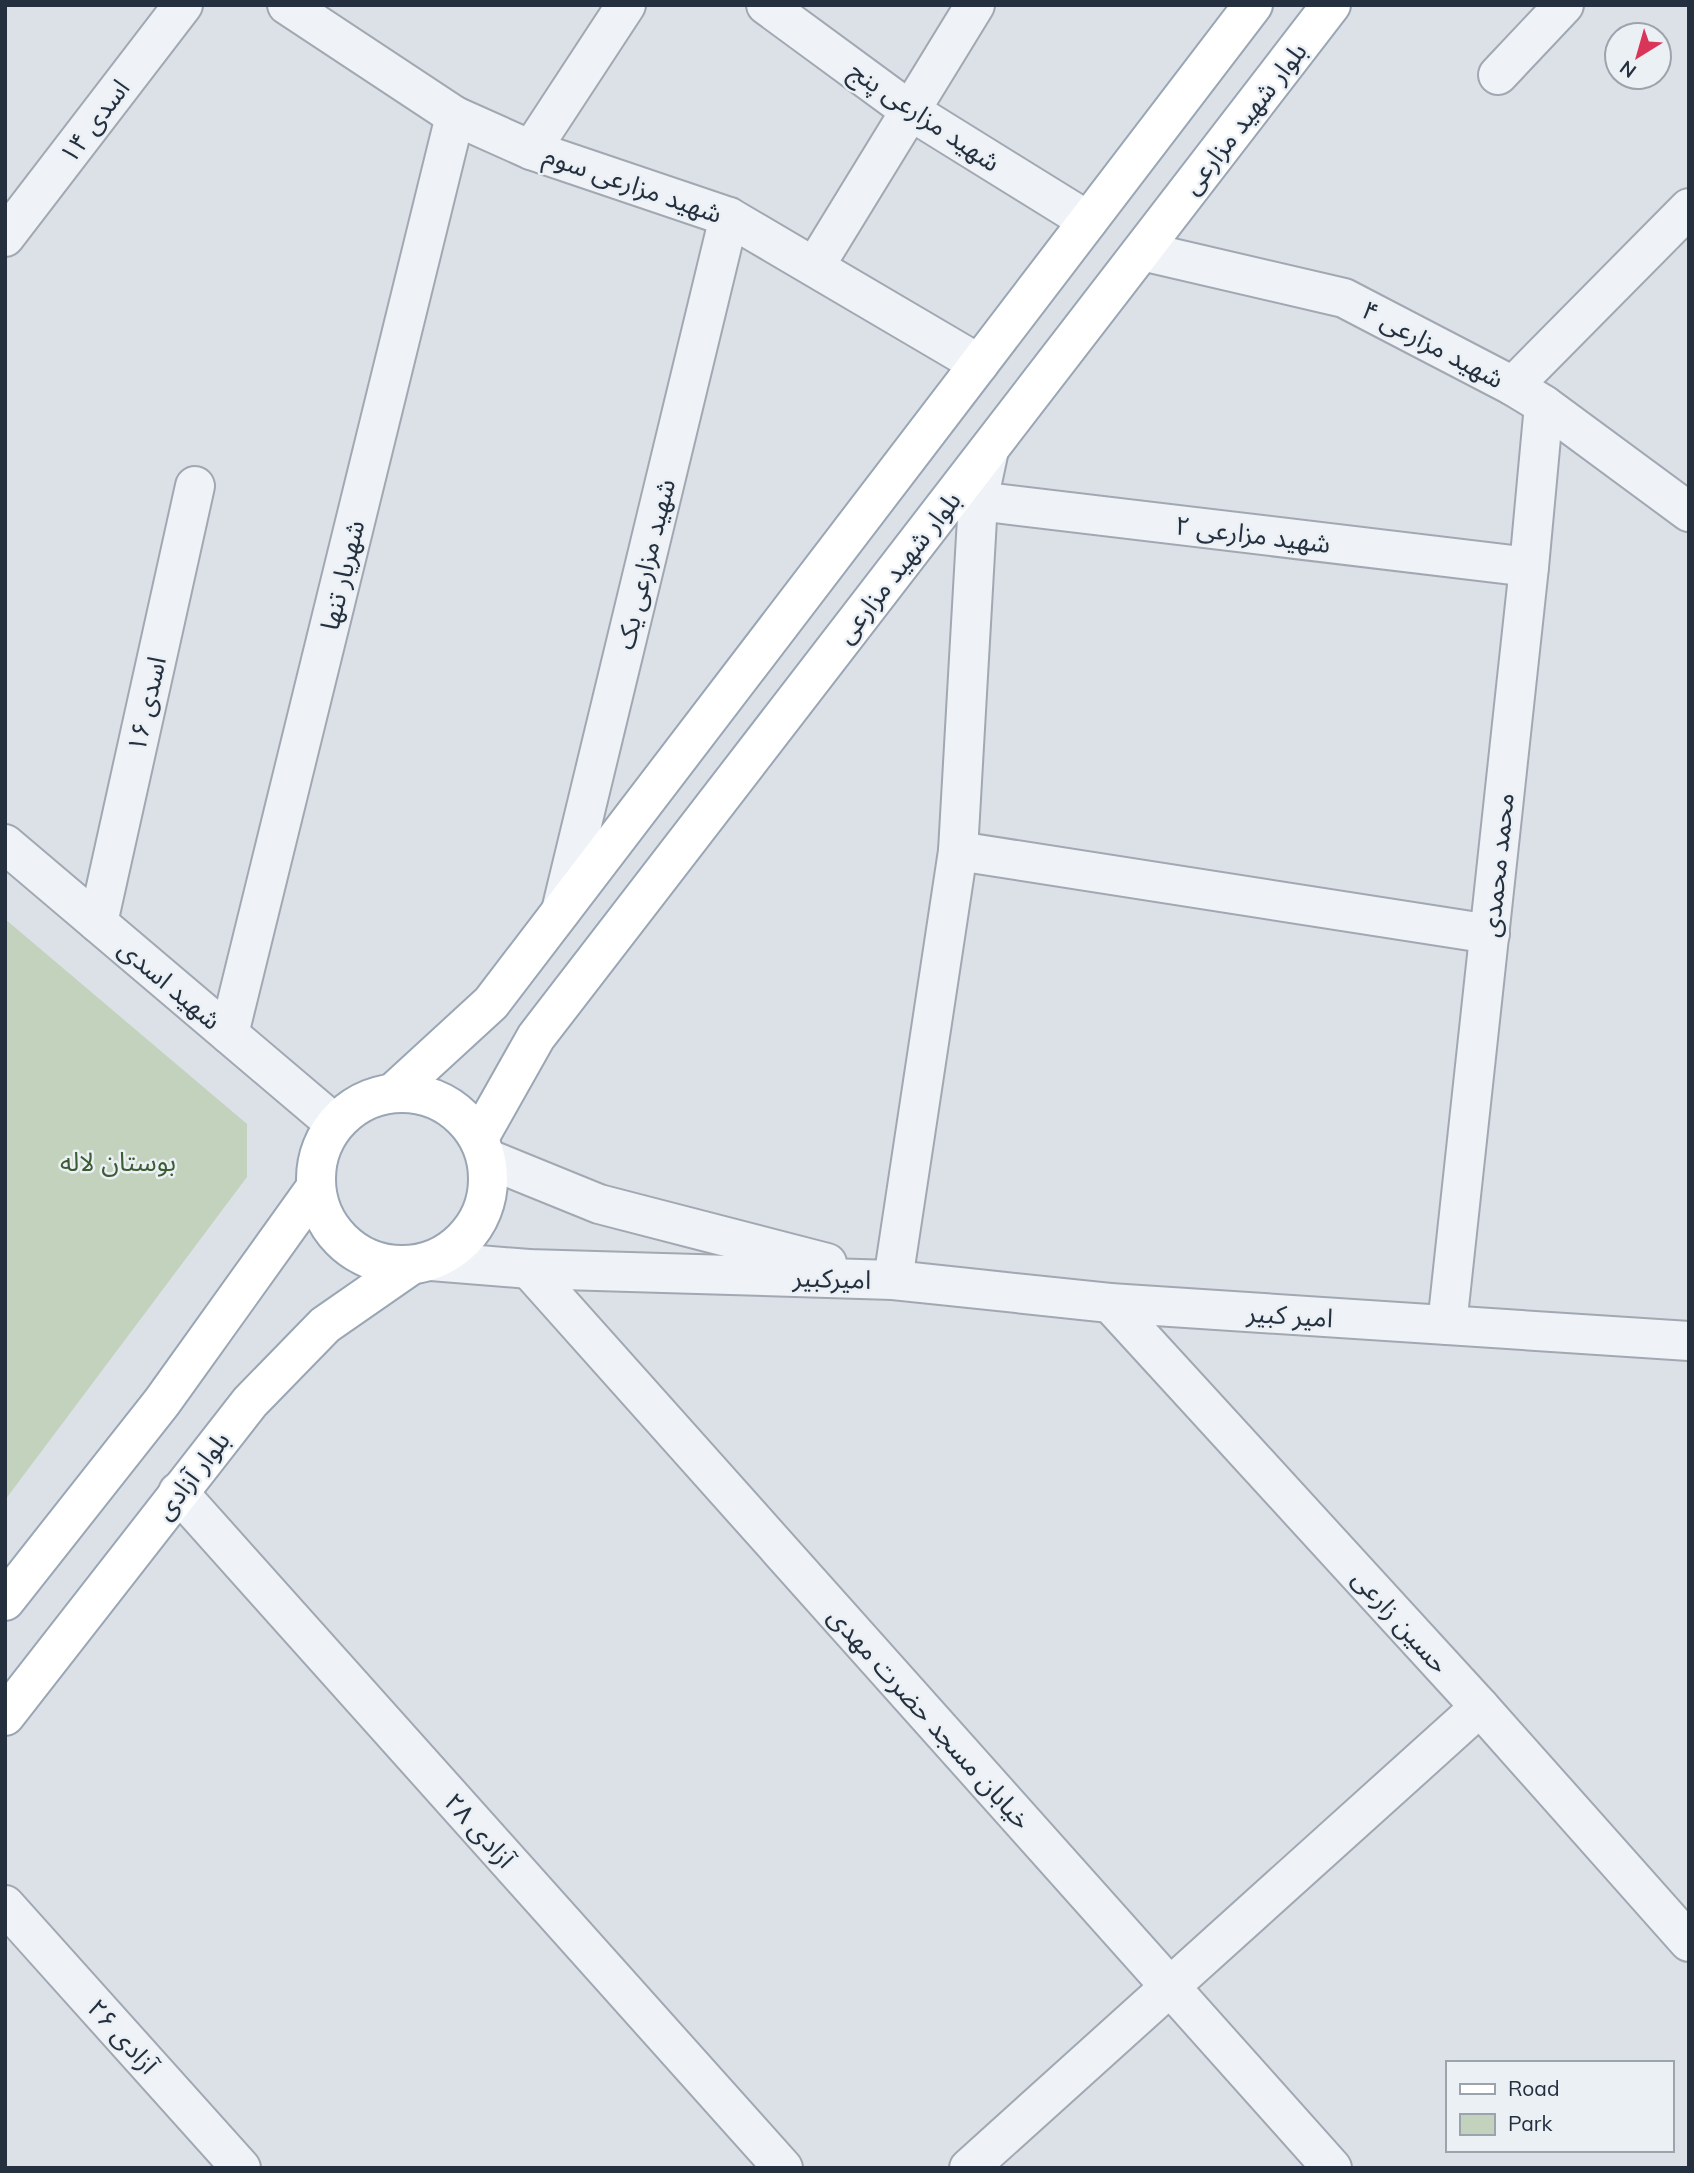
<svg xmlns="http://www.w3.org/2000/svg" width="1694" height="2173" font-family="Mulish,'Noto Sans Arabic',sans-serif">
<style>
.green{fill:#c3d2bc}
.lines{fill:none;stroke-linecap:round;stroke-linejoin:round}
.minor-casing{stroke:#a1a8b2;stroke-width:42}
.major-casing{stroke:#9aa6b4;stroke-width:42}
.minor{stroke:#eff2f6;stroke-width:38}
.major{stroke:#fff;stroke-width:38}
.labels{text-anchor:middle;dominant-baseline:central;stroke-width:5;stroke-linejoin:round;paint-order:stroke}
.street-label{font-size:26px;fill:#24303f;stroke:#ebf0f5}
.park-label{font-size:26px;fill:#3c5c31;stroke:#ebf0f5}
</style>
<rect width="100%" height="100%" fill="#dce1e8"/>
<path class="green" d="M 5,919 L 247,1124 L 247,1177 L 5,1500 Z"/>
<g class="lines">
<defs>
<g id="minor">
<path d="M 287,5 L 455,116 L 531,150 L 729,217 L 979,364"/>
<path d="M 766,5 L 909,110 L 1088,221"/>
<path d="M 1498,75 L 1564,5"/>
<path d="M 531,150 L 626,5"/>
<path d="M 5,237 L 183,5"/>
<path d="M 1142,251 L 1344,298 L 1513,386 L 1544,405 L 1689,512"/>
<path d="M 815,266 L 975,5"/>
<path d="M 1513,386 L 1689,208"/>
<path d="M 978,501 L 1529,567"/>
<path d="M 5,844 L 335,1124"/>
<path d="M 958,851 L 1490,934"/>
<path d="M 561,911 L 729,217"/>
<path d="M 98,923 L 195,486"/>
<path d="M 229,1034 L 455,116"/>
<path d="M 486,1158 L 599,1204 L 827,1263"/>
<path d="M 431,1261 L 529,1269 L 893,1280 L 1110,1303 L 1689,1341"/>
<path d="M 529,1269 L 1332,2168"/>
<path d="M 893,1280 L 958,851 L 978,501 L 989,450"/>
<path d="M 1110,1303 L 1480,1707 L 1689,1942"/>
<path d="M 1447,1325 L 1529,567 L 1544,405"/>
<path d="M 178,1492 L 783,2168"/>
<path d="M 5,1905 L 241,2168"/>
<path d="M 969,2168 L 1480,1707"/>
</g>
<g id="major">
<path d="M 393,1093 L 491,1003 L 1253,5"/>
<circle cx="402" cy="1179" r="86"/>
<path d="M 479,1138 L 536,1037 L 1331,5"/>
<path d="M 5,1601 L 162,1402 L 316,1187"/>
<path d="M 5,1716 L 250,1402 L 325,1325 L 410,1266"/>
</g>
</defs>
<use href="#minor" class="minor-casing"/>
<use href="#major" class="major-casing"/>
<use href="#minor" class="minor"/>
<use href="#major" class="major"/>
</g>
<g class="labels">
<g class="street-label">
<text transform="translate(925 116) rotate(34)">شهید مزارعی پنج</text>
<text transform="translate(1244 118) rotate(-52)">بلوار شهید مزارعی</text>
<text transform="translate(94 121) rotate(-53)">اسدی ۱۴</text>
<text transform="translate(633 184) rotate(19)">شهید مزارعی سوم</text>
<text transform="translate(1433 344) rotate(28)">شهید مزارعی ۴</text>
<text transform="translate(1253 534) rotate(7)">شهید مزارعی ۲</text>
<text transform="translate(645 564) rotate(-76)">شهید مزارعی یک</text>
<text transform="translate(898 567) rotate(-52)">بلوار شهید مزارعی</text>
<text transform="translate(342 575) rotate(-76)">شهریار تنها</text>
<text transform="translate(146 704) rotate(-77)">اسدی ۱۶</text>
<text transform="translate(1497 865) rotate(-84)">محمد محمدی</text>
<text transform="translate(170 984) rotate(40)">شهید اسدی</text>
<text transform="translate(832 1278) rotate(2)">امیرکبیر</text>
<text transform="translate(1290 1315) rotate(4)">امیر کبیر</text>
<text transform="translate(192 1475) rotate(-52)">بلوار آزادی</text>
<text transform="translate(1401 1621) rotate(48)">حسین زارعی</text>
<text transform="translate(930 1718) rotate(48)">خیابان مسجد حضرت مهدی</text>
<text transform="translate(480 1830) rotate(48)">آزادی ۲۸</text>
<text transform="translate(123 2036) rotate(48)">آزادی ۲۶</text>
</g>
<g class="park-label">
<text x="118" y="1161">بوستان لاله</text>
</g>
</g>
<rect width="1694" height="2173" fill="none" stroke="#24303f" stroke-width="14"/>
<rect x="1446" y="2061" width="228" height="91" fill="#ebf0f5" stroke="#9ba3ac" stroke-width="2"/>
<rect x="1460" y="2084" width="35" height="10" fill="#ffffff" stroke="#9ba3ac" stroke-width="2"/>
<text x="1508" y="2096" font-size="21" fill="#24303f">Road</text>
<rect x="1460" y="2114" width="35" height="21" fill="#c3d2bc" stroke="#9ba3ac" stroke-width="2"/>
<text x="1508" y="2131" font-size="21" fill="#24303f">Park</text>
<g transform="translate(1638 56) rotate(217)"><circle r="33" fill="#ebf0f5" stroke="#9ba3ac" stroke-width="2"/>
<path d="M0-5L12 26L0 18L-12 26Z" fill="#d93559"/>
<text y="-10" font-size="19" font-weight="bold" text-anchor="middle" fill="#24303f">N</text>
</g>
</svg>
